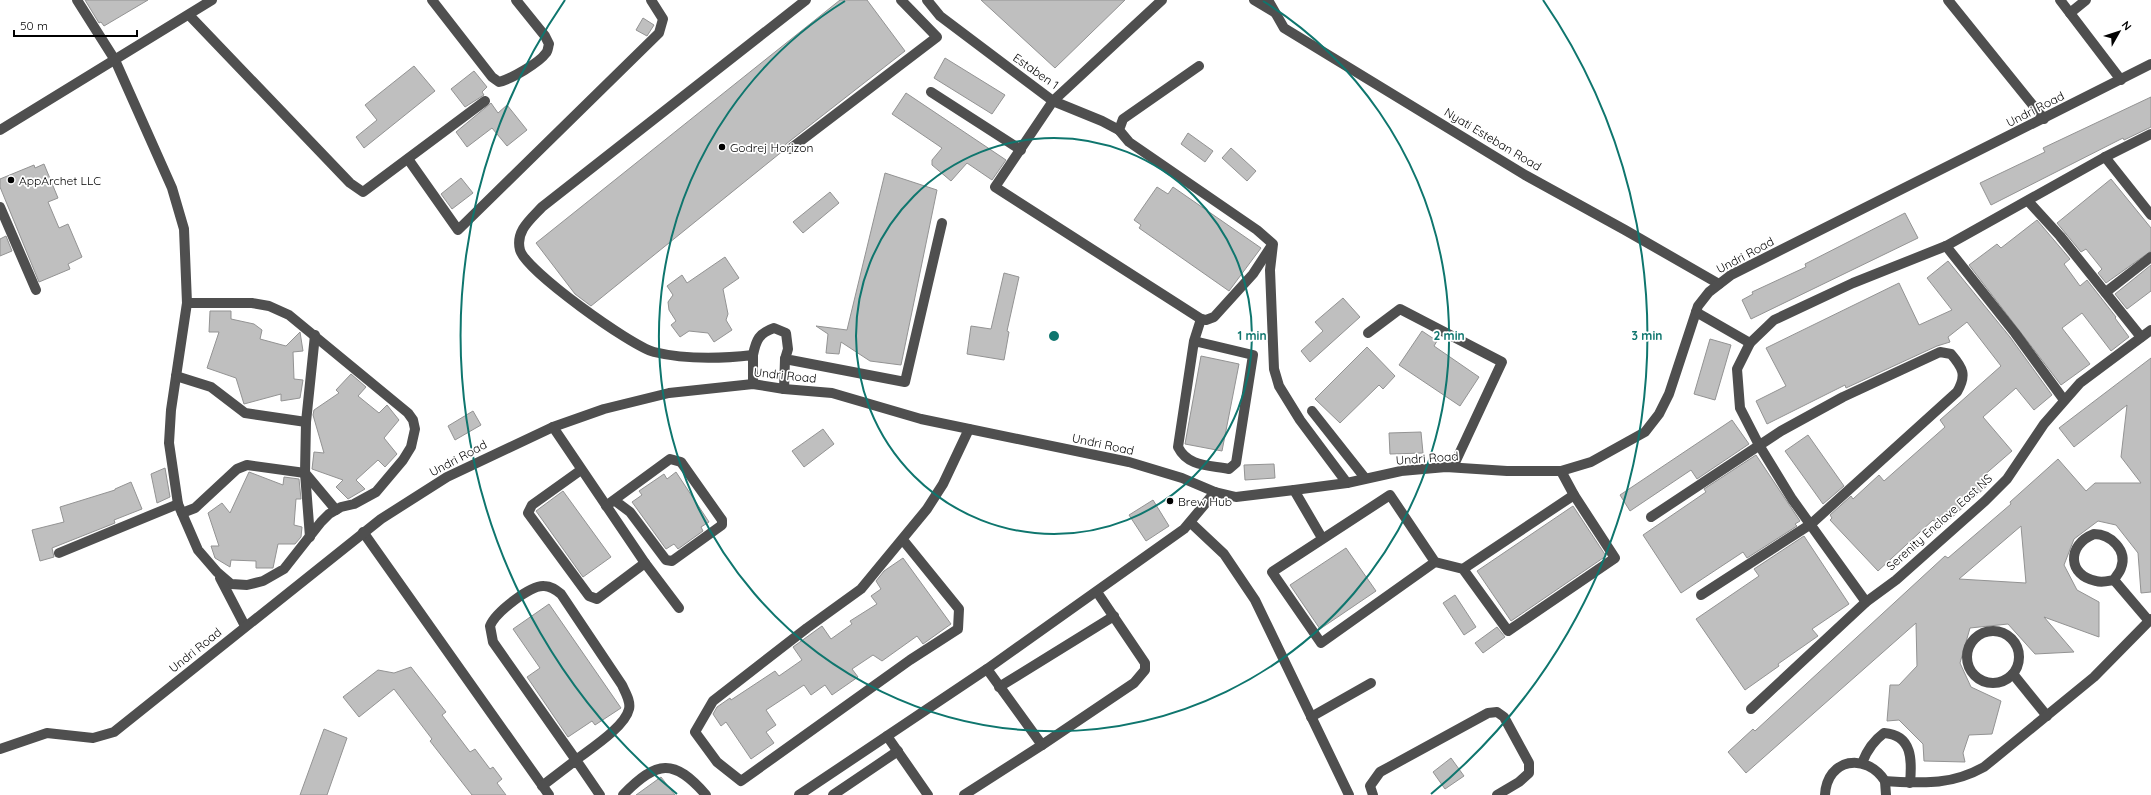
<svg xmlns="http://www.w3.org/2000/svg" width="2151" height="795" font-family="Quicksand,sans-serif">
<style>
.building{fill:#bfbfbf;stroke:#939393;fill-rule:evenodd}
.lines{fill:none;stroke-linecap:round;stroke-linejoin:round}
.minor{stroke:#4f4f4f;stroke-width:10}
.ring{fill:none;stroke:#0f766e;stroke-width:2}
.poi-dot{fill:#000;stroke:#fff;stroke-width:1.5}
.labels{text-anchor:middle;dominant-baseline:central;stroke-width:3.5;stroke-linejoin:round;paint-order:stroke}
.street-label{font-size:12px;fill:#000;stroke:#fff}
.poi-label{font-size:12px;fill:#000;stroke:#fff;text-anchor:start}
.centre{fill:#0f766e;stroke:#fff;stroke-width:2}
.ring-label{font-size:12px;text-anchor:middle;font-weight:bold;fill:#0f766e;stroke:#fff;stroke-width:3.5;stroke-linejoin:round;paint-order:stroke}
</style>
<rect width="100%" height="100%" fill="#fff"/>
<g class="building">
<path d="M 85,0 L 148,0 L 104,26 L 101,22 L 99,23 Z"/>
<path d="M 840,0 L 867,0 L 905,51 L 786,144 L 784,150 L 591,306 L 575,294 L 536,243 Z"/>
<path d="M 981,0 L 1125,0 L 1055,68 Z"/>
<path d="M 643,18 L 654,25 L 647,36 L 636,30 Z"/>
<path d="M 945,58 L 1005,95 L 992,114 L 934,78 Z"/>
<path d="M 414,66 L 435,91 L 364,148 L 356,137 L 377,120 L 365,105 Z"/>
<path d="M 474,71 L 487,87 L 482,92 L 484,95 L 465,107 L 451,89 Z"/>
<path d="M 906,93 L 1006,160 L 992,180 L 967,163 L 951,181 L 932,165 L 932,160 L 942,148 L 892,114 Z"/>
<path d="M 2151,97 L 2151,127 L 2124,140 L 2123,138 L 1991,205 L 1980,183 L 2045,152 L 2043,148 Z"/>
<path d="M 491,103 L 498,113 L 507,105 L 527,130 L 507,146 L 492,128 L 467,147 L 456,132 Z"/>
<path d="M 1188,133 L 1213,151 L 1205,162 L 1181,144 Z"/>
<path d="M 1231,148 L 1256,171 L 1247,181 L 1222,158 Z"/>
<path d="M 44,164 L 58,198 L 48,202 L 59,228 L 68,224 L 82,257 L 68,264 L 70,269 L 39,282 L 0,187 L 0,179 L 34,165 L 35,168 Z"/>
<path d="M 885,173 L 937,190 L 901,365 L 870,361 L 841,342 L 839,354 L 826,353 L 828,334 L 816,326 L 847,330 Z"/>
<path d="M 461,178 L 473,193 L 452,209 L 441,194 Z"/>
<path d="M 2111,179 L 2151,228 L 2151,251 L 2106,283 L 2098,273 L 2102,269 L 2086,249 L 2081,252 L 2057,223 Z"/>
<path d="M 1157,187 L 1168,194 L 1173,187 L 1261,248 L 1229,291 L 1139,228 L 1141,225 L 1134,220 Z"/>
<path d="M 830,192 L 839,203 L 803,233 L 793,222 Z"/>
<path d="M 1905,213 L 1918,238 L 1751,319 L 1742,300 L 1753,294 L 1752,292 L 1806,267 L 1805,264 Z"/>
<path d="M 2037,220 L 2070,259 L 2064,264 L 2080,286 L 2087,280 L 2116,317 L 2115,318 L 2129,337 L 2111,351 L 2082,313 L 2062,328 L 2090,364 L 2061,385 L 1969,265 L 1997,244 L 2001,248 Z"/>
<path d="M 6,236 L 12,251 L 0,256 L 0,239 Z"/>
<path d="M 725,257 L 739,278 L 723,289 L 728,314 L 726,320 L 732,330 L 714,342 L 708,333 L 689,331 L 680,337 L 671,325 L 676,321 L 669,310 L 668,302 L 673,295 L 667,286 L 682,275 L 687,283 Z"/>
<path d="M 1948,261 L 2010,337 L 2052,395 L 2034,410 L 2016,388 L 1983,417 L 2012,451 L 1982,477 L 1988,485 L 1940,528 L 1933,520 L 1878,571 L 1830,520 L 1832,518 L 1830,515 L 1851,496 L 1853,499 L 1879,475 L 1884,481 L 1945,427 L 1940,420 L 2001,366 L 1967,322 L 1948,337 L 1950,342 L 1937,346 L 1846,388 L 1845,385 L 1767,424 L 1756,401 L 1786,386 L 1766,348 L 1899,283 L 1919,325 L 1952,310 L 1927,278 Z"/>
<path d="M 2151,265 L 2151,291 L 2127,309 L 2115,294 Z"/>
<path d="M 1004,273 L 1019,277 L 1007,331 L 1009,332 L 1004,360 L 967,354 L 971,326 L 991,329 Z"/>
<path d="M 1343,298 L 1360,317 L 1310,362 L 1301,351 L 1323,331 L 1315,322 Z"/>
<path d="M 210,311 L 231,311 L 231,319 L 254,324 L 262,330 L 260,339 L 286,346 L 300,332 L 303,351 L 293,352 L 294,379 L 303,380 L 300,398 L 281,401 L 281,394 L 244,404 L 236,378 L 207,368 L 219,332 L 209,332 Z"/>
<path d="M 1422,331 L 1437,341 L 1434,346 L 1479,377 L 1460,406 L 1399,365 Z"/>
<path d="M 1710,339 L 1731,345 L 1715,400 L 1694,394 Z"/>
<path d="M 1367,347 L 1395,376 L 1383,389 L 1379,385 L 1340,423 L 1315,399 Z"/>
<path d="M 1201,356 L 1239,364 L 1222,451 L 1185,444 Z"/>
<path d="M 2151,358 L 2151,592 L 2141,593 L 2138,553 L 2116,525 L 2098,521 L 2074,539 L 2064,565 L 2077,590 L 2099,602 L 2099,637 L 2044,617 L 2074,652 L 2035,654 L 2008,624 L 1970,628 L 1960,663 L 1971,687 L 2001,701 L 1992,734 L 1969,735 L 1963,753 L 1965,762 L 1924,761 L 1923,744 L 1899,720 L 1887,721 L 1890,685 L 1899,685 L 1917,666 L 1916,623 L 1746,773 L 1728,752 L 1753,729 L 1755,731 L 1945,556 L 1948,558 L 2011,504 L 2010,502 L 2058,459 L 2086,491 L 2095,483 L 2141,483 L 2121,457 L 2127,405 L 2074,447 L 2059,428 ZM 2021,526 L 2026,583 L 1959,579 Z"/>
<path d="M 351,374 L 366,387 L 358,396 L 379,413 L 387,405 L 399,420 L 384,438 L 397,454 L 385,467 L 378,460 L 356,480 L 365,489 L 348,499 L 336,487 L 343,480 L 312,469 L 314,452 L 324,453 L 313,415 L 314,410 L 339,393 L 336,390 Z"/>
<path d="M 473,411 L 481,425 L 455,440 L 448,426 Z"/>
<path d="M 1732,420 L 1749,444 L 1697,479 L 1691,470 L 1630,511 L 1620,495 Z"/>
<path d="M 823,429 L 834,444 L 804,467 L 792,451 Z"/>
<path d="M 1421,432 L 1423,453 L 1390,454 L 1389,433 Z"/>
<path d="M 1808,435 L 1844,486 L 1823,504 L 1785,451 Z"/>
<path d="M 1756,455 L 1800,521 L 1795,524 L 1797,526 L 1747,558 L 1743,552 L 1681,593 L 1643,535 L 1706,492 L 1704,489 Z"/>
<path d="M 1274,464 L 1275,478 L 1245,480 L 1244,465 Z"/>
<path d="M 165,468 L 170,497 L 157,503 L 151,474 Z"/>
<path d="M 249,472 L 283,485 L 284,477 L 299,479 L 301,499 L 296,499 L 294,525 L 302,527 L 301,537 L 295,544 L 278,544 L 273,568 L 256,568 L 256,561 L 231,560 L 230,567 L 215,558 L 211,546 L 219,546 L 208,513 L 222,503 L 230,513 Z"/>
<path d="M 676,472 L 709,522 L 701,527 L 703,531 L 678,549 L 674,544 L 666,549 L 632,502 L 642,495 L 639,491 L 664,474 L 667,479 Z"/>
<path d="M 131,482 L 142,509 L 114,520 L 115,523 L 52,548 L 54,557 L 40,561 L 32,530 L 64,522 L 60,507 L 115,490 L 115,489 Z"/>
<path d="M 563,491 L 611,557 L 583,577 L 536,511 Z"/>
<path d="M 1153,500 L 1169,526 L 1146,541 L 1129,515 Z"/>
<path d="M 1573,506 L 1606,556 L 1511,621 L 1477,571 Z"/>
<path d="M 1804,536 L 1849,604 L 1812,629 L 1818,636 L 1778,664 L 1779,666 L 1745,690 L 1696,619 L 1759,576 L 1754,569 Z"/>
<path d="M 1346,548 L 1376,591 L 1320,629 L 1290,585 Z"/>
<path d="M 903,558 L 951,624 L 923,644 L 917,636 L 882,661 L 873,655 L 852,669 L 858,677 L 832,695 L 825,685 L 811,695 L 804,685 L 766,710 L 776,725 L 766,732 L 774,743 L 751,759 L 726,722 L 721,726 L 713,714 L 717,707 L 730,698 L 731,700 L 775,671 L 779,676 L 802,660 L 793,647 L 822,626 L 831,639 L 852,624 L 850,621 L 877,604 L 871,596 L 881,589 L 876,581 L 884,571 Z"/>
<path d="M 1455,595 L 1476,627 L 1464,635 L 1443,603 Z"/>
<path d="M 549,604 L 621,708 L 595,725 L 592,721 L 568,737 L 527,677 L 540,668 L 513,629 Z"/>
<path d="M 1497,627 L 1505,637 L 1483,653 L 1475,643 Z"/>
<path d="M 411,667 L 446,712 L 442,715 L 470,752 L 475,749 L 490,769 L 493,767 L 502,779 L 497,783 L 506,795 L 472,795 L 430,741 L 432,739 L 394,689 L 359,717 L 343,697 L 378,670 L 394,673 Z"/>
<path d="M 324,729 L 347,738 L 327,795 L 300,795 Z"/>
<path d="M 1451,758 L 1464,776 L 1445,789 L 1433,772 Z"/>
<path d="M 661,777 L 675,795 L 636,795 Z"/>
</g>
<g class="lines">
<g class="minor">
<path d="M 77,0 L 115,60 L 172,188 L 184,229 L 187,303 L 171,410 L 169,443 L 178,504 L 198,550 L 217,572 L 231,584 L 247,585 L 263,581 L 284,569 L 321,522 L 329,514 L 341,507 L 354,504 L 376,492 L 403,460 L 411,447 L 415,429 L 413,420 L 408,413 L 289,315 L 269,306 L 252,303 L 187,303"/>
<path d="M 432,0 L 492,77 L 499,82 C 511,79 539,63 546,53 C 548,51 548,47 549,44 L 545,36 L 516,0"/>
<path d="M 927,0 L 940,16 L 1053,101 L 1162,0"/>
<path d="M 1254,0 L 1274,12"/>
<path d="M 1268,0 L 1284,28 L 1525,175 L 1625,230 L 1719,284"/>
<path d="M 1948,0 L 2044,119"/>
<path d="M 2060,0 L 2121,80"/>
<path d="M 2070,13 L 2086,0"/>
<path d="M 189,15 L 350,183 L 363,192 L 485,101"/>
<path d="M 1199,66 L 1123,119 L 1119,130 L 1129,142 L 1257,230 L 1273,244 L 1270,270 L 1274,369 L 1279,386 L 1300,420 L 1347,483"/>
<path d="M 931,92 L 1021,150"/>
<path d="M 0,130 L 212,0"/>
<path d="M 1119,130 L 1102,121 L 1053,101 L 995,187 L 1201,319 L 1194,341 L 1178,447 C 1188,467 1209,465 1229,469 L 1236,463 L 1253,355 L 1194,341"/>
<path d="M 790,149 L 937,37 L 901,0"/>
<path d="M 2105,157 L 2151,215"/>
<path d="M 408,159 L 458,230 L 659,33 L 663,19 L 651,0"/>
<path d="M 2028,201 L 2060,236 L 2141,337"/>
<path d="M 0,207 L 36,290"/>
<path d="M 1946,246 L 2015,333 L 2064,400"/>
<path d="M 2106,292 L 2151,257"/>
<path d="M 1696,312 L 1750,343"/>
<path d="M 1201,319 L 1206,320 L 1214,317 L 1253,274 L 1272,245"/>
<path d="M 1368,333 L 1400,309 L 1502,362 L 1453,467"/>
<path d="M 753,355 C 756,340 759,333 774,328 L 786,333 L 788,349 L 785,359 L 905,382 L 942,223"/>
<path d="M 176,376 L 211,387 L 245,413 L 306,422"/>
<path d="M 753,384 L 753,355 C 719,359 687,360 654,352 C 631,346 526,271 520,250 C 515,231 531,219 542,207 L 806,0"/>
<path d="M 784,389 L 785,359"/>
<path d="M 1312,411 L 1365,478"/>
<path d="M 553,427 L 645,563 L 679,608"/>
<path d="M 581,470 L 532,505 L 528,513 L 589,596 L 597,599 L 645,563"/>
<path d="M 1294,490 L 1322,538"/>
<path d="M 606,506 L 614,500 L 630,512 L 666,560 L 672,561 L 722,525 L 722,520 L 681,462 L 670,459 L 614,500"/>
<path d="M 182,513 L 195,508 L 237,469 L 247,465 L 305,473 L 336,510"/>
<path d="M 1651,517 L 1781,431 L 1843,397 L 1940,352 L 1951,354 C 1963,368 1967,375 1957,392 L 1811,524 L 1701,595"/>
<path d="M 1191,523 L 1224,554 L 1255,600 L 1349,795"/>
<path d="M 363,532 L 549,795"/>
<path d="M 2094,534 C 2110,534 2128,550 2121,568 C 2120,572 2116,576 2114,580 C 2108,581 2102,583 2096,581 C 2068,576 2066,545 2094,534 Z"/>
<path d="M 310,537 L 305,473 L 306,422 L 315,335"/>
<path d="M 903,540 L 959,609 L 958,629 L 910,660 L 741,781 L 717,762 L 695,732 L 713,701 L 807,628 L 861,589 L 927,509 L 943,484 L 969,429"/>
<path d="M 59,553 L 178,504"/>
<path d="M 1435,562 L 1321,643 L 1272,572 L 1390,495 L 1435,562 L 1463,569 L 1508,631 L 1615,558 L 1574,495 L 1561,471"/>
<path d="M 1463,569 L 1574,495"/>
<path d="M 220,578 L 245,626"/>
<path d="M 2114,580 L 2149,621"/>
<path d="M 1866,602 L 1792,499 L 1759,445 L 1740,408 L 1737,369 L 1750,343 L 1774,320 L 1853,283 L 1946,246 L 2105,157 L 2151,134"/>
<circle cx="1993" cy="657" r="26"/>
<path d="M 987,669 L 1042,745 L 1134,683 L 1145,670 L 1145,663 L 1097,592"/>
<path d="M 2013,674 L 2047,716"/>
<path d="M 999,687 L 1114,616"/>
<path d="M 1751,709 L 1866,602 L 1896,580 L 1985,501 L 2007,479 L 2044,424 L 2080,383 L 2151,330"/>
<path d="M 1311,717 L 1371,683"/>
<path d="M 887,736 L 928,795"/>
<path d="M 0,749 L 47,733 L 93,738 L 114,732 L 381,519 L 447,477 L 553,427 L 604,409 L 669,393 L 753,384 L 784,389 L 832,393 L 921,419 L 1129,462 L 1182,478 L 1215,492 L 1236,497 L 1294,490 L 1347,483 L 1401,471 L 1446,467 L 1507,471 L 1561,471 L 1591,462 L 1645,432 L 1659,414 L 1669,394 L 1698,306 L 1709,292 L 1731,275 L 2151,64"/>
<path d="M 1862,763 C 1867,750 1873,741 1884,733 C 1913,735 1912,761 1910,783"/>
<path d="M 1885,781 L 1886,795"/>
<path d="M 542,786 L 576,760 L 493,642 L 490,626 C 495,613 530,585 544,586 C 551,586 556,590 561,594 L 622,685 C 625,692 631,701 629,709 C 625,727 590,749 576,760 L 600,795"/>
<path d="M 623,795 C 657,760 674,758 706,795"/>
<path d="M 799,795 L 987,669 L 1184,529 L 1215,492"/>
<path d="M 833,795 L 898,751"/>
<path d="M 964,795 L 1042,745"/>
<path d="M 1373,795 L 1370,786 L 1380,772 L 1488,713 L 1497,712 L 1504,717 L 1529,763 L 1529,773 L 1519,782 L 1497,795"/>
<path d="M 1825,795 C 1827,758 1866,752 1885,781 C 1922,783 1950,786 1984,767 L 2094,677 L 2151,619"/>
</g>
</g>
<g class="ring">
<circle cx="1054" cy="336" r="198"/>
<path d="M1263 1A395 395 0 1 1 845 1"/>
<path d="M677 794A593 593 0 0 1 565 0M1543 0A593 593 0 0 1 1431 794"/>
</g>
<g class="poi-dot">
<circle cx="722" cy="147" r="4"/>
<circle cx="11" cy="180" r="4"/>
<circle cx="1170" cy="501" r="4"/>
</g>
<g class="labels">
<g class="street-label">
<text transform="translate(1036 71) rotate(35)">Estaben 1</text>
<text transform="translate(2035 109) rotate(-27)">Undri Road</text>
<text transform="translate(1493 139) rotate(31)">Nyati Esteban Road</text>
<text transform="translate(1745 255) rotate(-28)">Undri Road</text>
<text transform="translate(785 375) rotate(6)">Undri Road</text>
<text transform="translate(1103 444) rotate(12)">Undri Road</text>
<text transform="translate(458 458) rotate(-28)">Undri Road</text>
<text transform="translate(1427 458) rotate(-4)">Undri Road</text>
<text transform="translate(1939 522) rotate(-42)">Serenity Enclave East NS</text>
<text transform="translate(195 650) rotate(-39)">Undri Road</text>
</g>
<g class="poi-label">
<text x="730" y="147">Godrej Horizon</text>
<text x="19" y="180">AppArchet LLC</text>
<text x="1178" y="501">Brew Hub</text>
</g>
</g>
<circle cx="1054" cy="336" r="6" class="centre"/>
<g class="ring-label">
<text x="1252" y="340">1 min</text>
<text x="1449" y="340">2 min</text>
<text x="1647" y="340">3 min</text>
</g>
<g transform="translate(2119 32) rotate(51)" stroke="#ffffff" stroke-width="3" paint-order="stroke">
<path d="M0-3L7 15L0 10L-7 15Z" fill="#000000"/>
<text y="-6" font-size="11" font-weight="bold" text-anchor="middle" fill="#000000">N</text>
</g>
<path d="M14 30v6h123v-6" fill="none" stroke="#000000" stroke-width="2"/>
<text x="20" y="30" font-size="12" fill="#000000" stroke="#ffffff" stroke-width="3" paint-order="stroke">50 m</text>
</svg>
